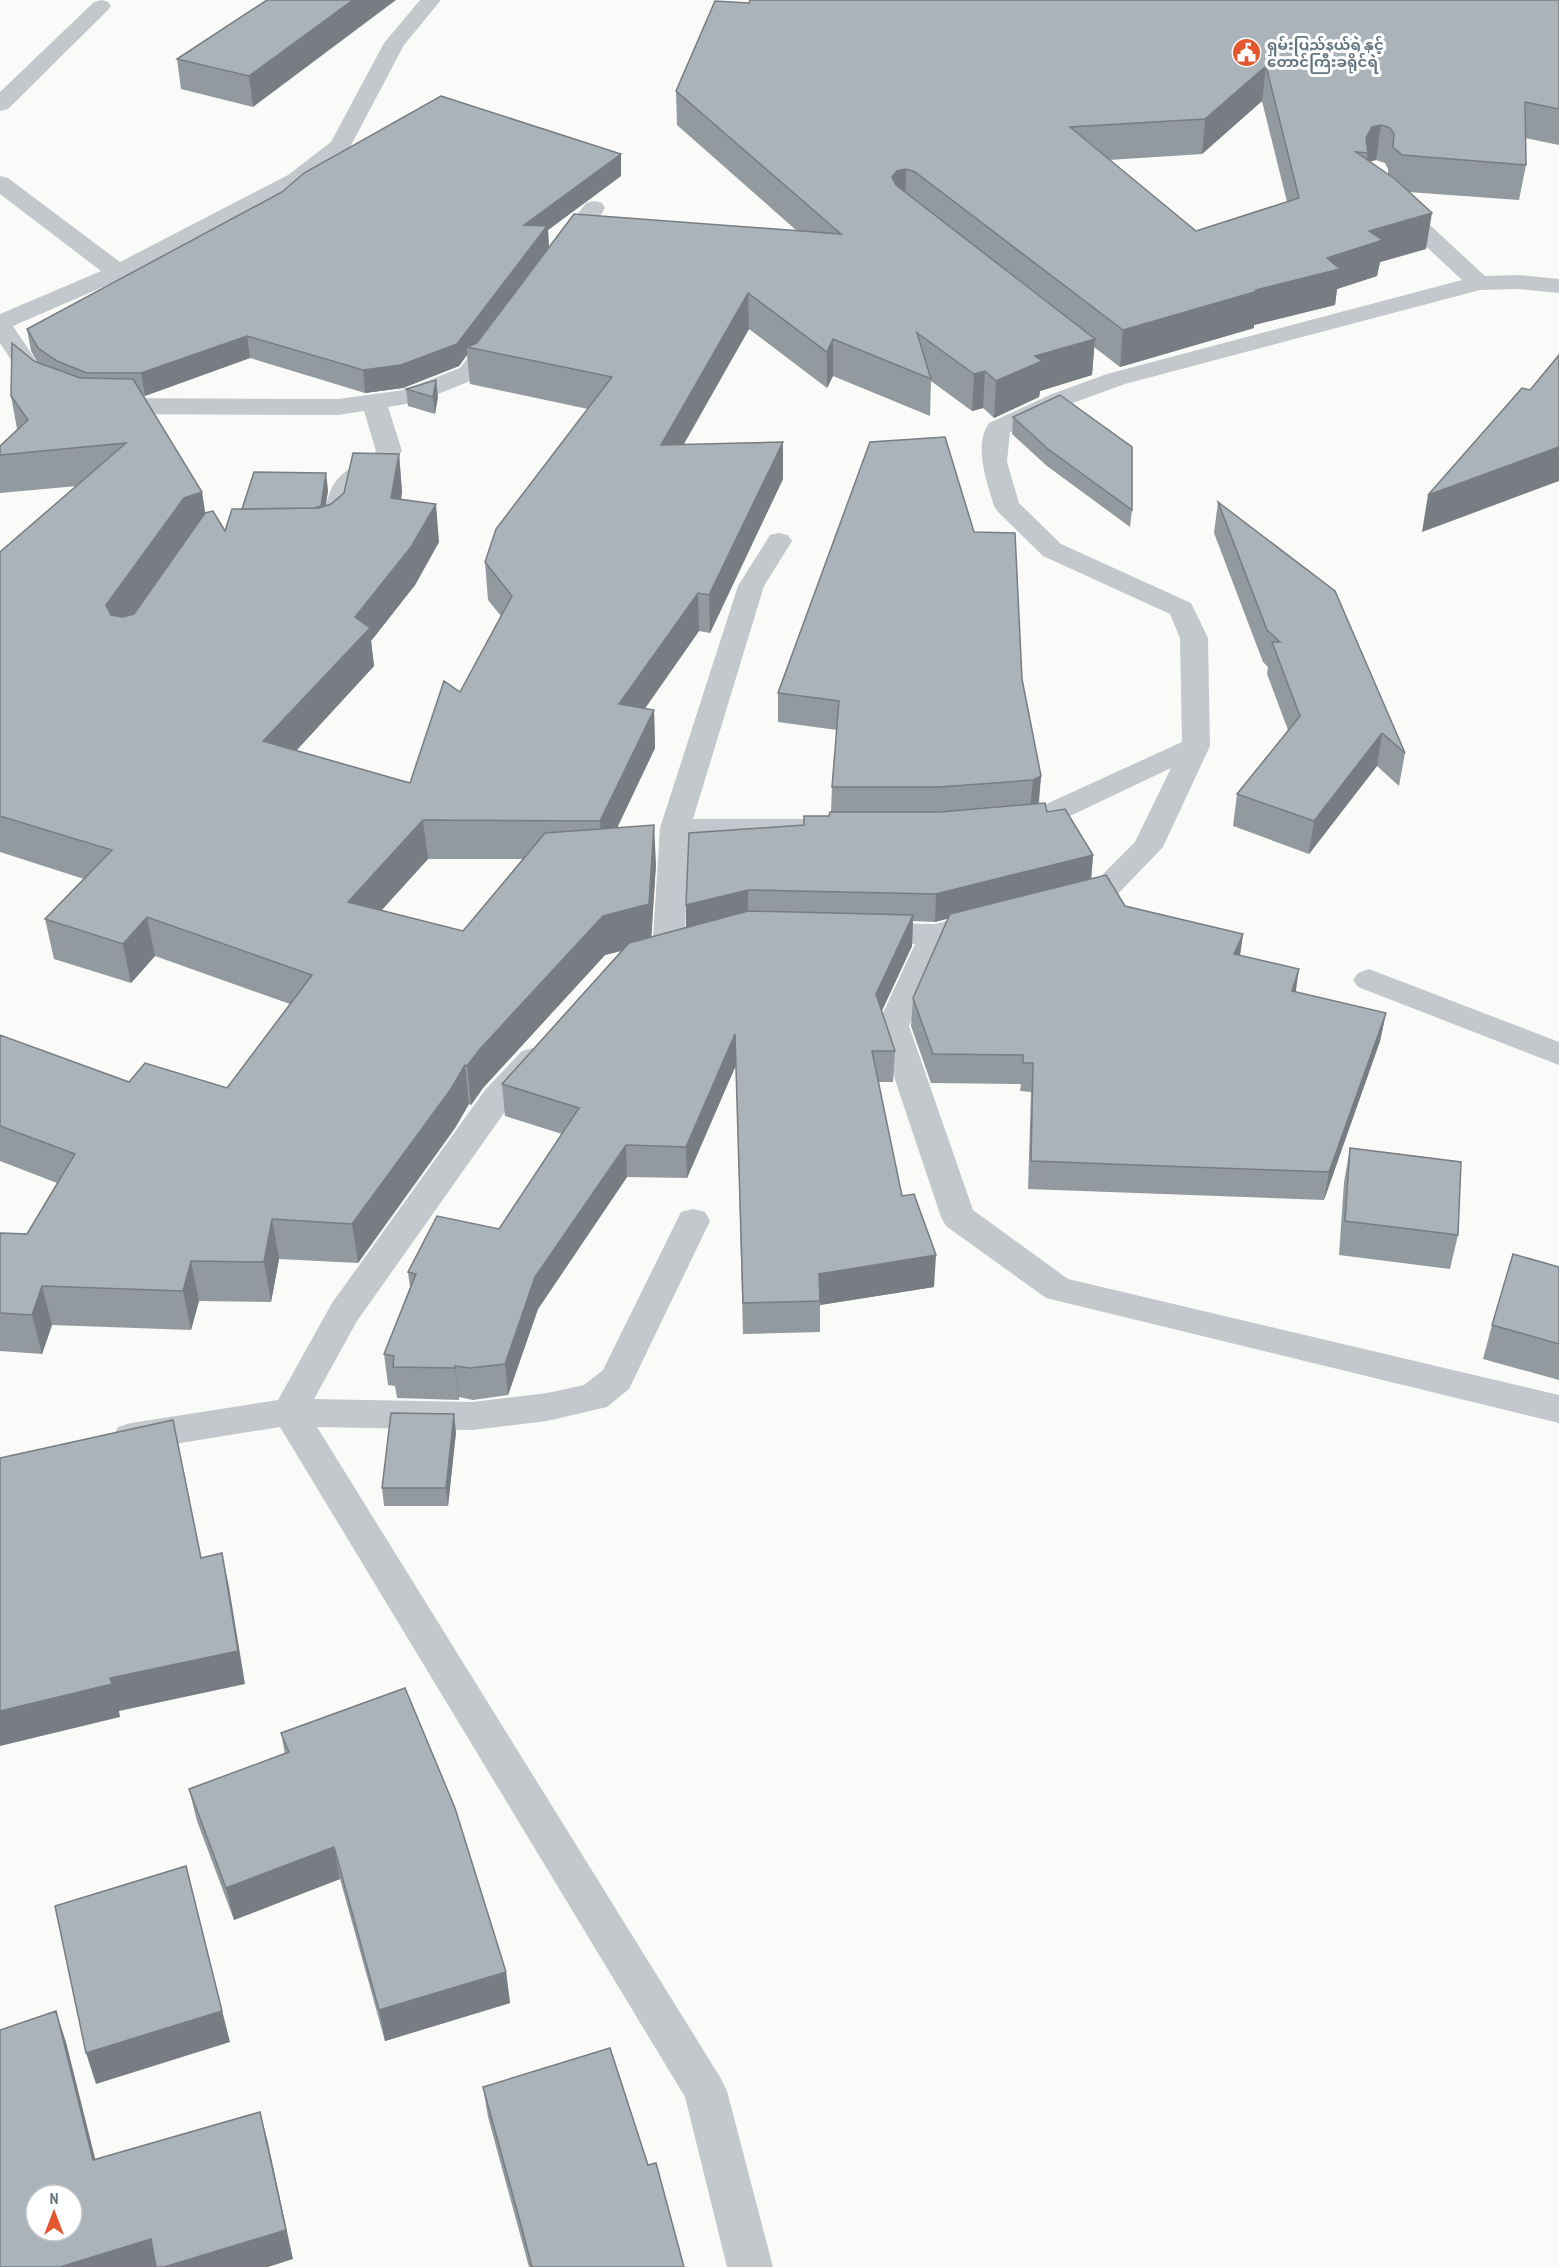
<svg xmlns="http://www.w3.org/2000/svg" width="1559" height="2267" font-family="'PT Sans Narrow','Noto Sans Myanmar',sans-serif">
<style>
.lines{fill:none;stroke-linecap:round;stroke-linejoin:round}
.street{fill:#c3c8cc;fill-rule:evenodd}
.wall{fill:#929a9f;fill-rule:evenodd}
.shaded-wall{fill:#777d82}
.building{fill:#aab3b9;stroke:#777d82;stroke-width:1.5;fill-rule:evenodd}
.labels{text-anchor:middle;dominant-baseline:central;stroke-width:6;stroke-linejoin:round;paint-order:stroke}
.far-poi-label{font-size:15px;font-weight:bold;fill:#657683;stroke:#fff;text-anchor:start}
</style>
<rect width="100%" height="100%" fill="#fafaf8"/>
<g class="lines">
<g class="street">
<path d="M 102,0 L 108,2 L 111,6 L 108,10 L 8,109 L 0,111 L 0,92 L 94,2 Z"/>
<path d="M 420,0 L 441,0 L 404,45 L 348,151 L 304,185 L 126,277 L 13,326 L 49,380 L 46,385 L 37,387 L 28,385 L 0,343 L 0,314 L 101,271 L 0,194 L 0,176 L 8,178 L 120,262 L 288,175 L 331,142 L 384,43 Z"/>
<path d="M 1395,198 L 1403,200 L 1485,276 L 1519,275 L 1559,279 L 1559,293 L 1519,289 L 1480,290 L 1125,384 L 1070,404 L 1010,432 L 1007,462 L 1019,503 L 1061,544 L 1191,603 L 1208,638 L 1210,746 L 1163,847 L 1114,898 L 1070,909 L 1059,906 L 1055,899 L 1059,892 L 1093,884 L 1135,842 L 1171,768 L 1047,827 L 1016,831 L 1006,829 L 1001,822 L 1006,815 L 1031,811 L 1182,742 L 1180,638 L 1170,614 L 1043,556 L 998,512 L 994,506 C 987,482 973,446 989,423 L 1052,394 L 1107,374 L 1462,280 L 1387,210 L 1384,205 L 1387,200 Z"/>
<path d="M 594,201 L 602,203 L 605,208 L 602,213 L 569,256 L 561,258 L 553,256 L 549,251 L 553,246 L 586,203 Z"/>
<path d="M 496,331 L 505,333 L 508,338 L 478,378 L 418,402 L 388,407 L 402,451 L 389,468 L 357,488 C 348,505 358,526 340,537 C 332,542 326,542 317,540 L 313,534 L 325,524 C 326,499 329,480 353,467 C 362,463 370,459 376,451 L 364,411 L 338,415 L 106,414 L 97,411 L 93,406 L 97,401 L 106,398 L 338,399 L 404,390 L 460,368 L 487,333 Z"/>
<path d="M 779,533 L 788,535 L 792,541 L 764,586 L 693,819 L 808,819 L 818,821 L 823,828 L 818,835 L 808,837 L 689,837 L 684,952 L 679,959 L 668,962 L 657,959 L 652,952 L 660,828 L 738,586 L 770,535 Z"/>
<path d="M 986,911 L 997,914 L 1001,921 L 997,928 L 947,941 L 909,1026 L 973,1210 L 1068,1279 L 1559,1395 L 1559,1423 L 1046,1298 L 946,1226 L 941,1217 L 877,1026 L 915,944 L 868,943 L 857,940 L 853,933 L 857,926 L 868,923 L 935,924 Z"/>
<path d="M 1369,969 L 1559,1042 L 1559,1065 L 1358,987 L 1353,980 L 1358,973 Z"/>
<path d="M 533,1048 L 544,1051 L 549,1059 L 509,1106 L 357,1321 L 314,1399 L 472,1402 L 547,1393 L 584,1385 L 603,1370 L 681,1212 L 693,1209 L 705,1212 L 710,1221 L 629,1389 L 607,1407 L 547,1421 L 472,1430 L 317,1427 L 720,2077 L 727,2091 L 773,2267 L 727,2267 L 685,2097 L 280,1427 L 131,1451 L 118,1447 L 113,1437 L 118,1427 L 131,1423 L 278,1400 L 332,1303 L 485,1090 L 522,1051 Z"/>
</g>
</g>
<g class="wall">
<path d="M 267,0 L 253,107 L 181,89 L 177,59 Z"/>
<path d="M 1559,0 L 1559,145 L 1525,138 L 1526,165 L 1519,200 L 1408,192 L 1426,249 L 1380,262 L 1377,276 L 1337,289 L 1335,305 L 1254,325 L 1254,328 L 1120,367 L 1094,347 L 1092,375 L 1040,391 L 1039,397 L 994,418 L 983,408 L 972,411 L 931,381 L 930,416 L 833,376 L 827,388 L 749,329 L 684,444 L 783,479 L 710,633 L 699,631 L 645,708 L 654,710 L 655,748 L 617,827 L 656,864 L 651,937 L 686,927 L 686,905 L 804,825 L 829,816 L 831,812 L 832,787 L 837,730 L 778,722 L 778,693 L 974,532 L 1022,679 L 1041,776 L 1039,803 L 1093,855 L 1091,879 L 1125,906 L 1243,934 L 1240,955 L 1296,992 L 1386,1013 L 1380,1041 L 1324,1200 L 1028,1189 L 1031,1092 L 1020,1091 L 1021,1084 L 931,1083 L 911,1026 L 913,998 L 948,918 L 935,922 L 913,921 L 912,946 L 882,1011 L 895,1051 L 893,1082 L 878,1082 L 902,1196 L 934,1287 L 820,1305 L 820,1332 L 743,1334 L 736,1065 L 687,1178 L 627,1177 L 538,1309 L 508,1395 L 473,1400 L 459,1397 L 459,1400 L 397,1398 L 395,1386 L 388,1385 L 384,1354 L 410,1287 L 408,1272 L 499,1229 L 562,1134 L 505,1116 L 502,1084 L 621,951 L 605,955 L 483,1088 L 471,1105 L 469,1104 L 455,1128 L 358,1263 L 279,1259 L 271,1302 L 199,1301 L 191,1330 L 52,1325 L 42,1354 L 0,1351 L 0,1233 L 27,1234 L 57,1183 L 0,1161 L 0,1035 L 129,1082 L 227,1088 L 290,1004 L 155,956 L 131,983 L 54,959 L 45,919 L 84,879 L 0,852 L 0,552 L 77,486 L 0,493 L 0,446 L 17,429 L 11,396 L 34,361 L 38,363 L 31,351 L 27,329 L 621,154 L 621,176 L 548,230 L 549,248 L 796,230 L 677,125 L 676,91 L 749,3 ZM 1262,101 L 1287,202 L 1196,231 L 1109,160 L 1202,154 ZM 1376,160 L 1385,163 L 1388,169 L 1388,174 L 1369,161 ZM 467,355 L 470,384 L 588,409 L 485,562 L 488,600 L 501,616 L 460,692 L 410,783 L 296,751 L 374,666 L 371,641 L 415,585 L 439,542 L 401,500 L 402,492 L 399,454 L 331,504 L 326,506 L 328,490 L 242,509 L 225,531 L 205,514 L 144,396 L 250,358 L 365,393 L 403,388 L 459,366 ZM 428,859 L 523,859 L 463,931 L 381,910 Z"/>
<path d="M 406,389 L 438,396 L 435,414 L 408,406 Z"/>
<path d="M 1013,417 L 1132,510 L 1130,527 L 1047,466 L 1012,434 Z"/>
<path d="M 1218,502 L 1405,753 L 1399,786 L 1377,766 L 1309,854 L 1233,826 L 1237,794 L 1288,730 L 1267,674 L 1268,667 L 1263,662 L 1214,533 Z"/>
<path d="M 1350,1148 L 1458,1235 L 1450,1269 L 1339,1255 L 1344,1182 Z"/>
<path d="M 1559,1267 L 1559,1380 L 1483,1359 L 1492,1325 Z"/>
<path d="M 456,1432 L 448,1506 L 384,1506 L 382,1488 Z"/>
<path d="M 281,1733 L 506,1972 L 510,2003 L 385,2041 L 340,1879 L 234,1920 L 197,1821 L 189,1789 L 285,1754 Z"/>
<path d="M 483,2087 L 648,2165 L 684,2267 L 529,2267 L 488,2117 Z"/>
</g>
<g class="shaded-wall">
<path d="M 353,0 L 396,0 L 253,107 L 249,76 Z"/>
<path d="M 1266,66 L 1262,101 L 1202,154 L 1205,119 Z"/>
<path d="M 1381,125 L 1376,160 L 1366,163 L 1368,153 L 1366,138 L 1372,127 Z"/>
<path d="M 621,154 L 621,176 L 548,230 L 549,248 L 472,348 L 467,347 L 467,355 L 459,366 L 403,388 L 365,393 L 363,370 L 524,225 Z"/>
<path d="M 906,169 L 905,205 L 892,177 L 897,171 Z"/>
<path d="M 1432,213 L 1426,249 L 1380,262 L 1377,276 L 1337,289 L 1335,305 L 1254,325 L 1254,328 L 1120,367 L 1123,330 L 1256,290 L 1327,258 L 1369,231 Z"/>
<path d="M 748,293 L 749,329 L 662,482 L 661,445 Z"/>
<path d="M 247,336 L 250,358 L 145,396 L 141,373 Z"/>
<path d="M 833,339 L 833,376 L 827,388 L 827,352 Z"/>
<path d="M 1095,339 L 1092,375 L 1040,391 L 1039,397 L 994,418 L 996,381 L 1035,356 Z"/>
<path d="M 985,371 L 983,408 L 972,411 L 974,374 Z"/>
<path d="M 436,380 L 438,396 L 435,414 L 433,397 Z"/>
<path d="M 783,442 L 783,479 L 710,633 L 709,595 Z"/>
<path d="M 1559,447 L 1559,481 L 1422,532 L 1428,495 Z"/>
<path d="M 399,454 L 402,492 L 395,536 L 391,498 Z"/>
<path d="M 326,473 L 328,490 L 323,523 L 314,509 Z"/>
<path d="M 202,492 L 208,530 L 113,644 L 106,605 L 184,498 Z"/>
<path d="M 436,504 L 439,542 L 415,585 L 371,641 L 374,666 L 269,780 L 263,741 L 355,617 Z"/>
<path d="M 698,593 L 699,631 L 621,743 L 619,704 Z"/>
<path d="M 654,710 L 655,748 L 602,860 L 600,821 Z"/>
<path d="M 1382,733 L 1377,766 L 1309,854 L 1314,821 Z"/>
<path d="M 1041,776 L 1038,805 L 1030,809 L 1033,780 Z"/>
<path d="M 423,820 L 428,859 L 354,941 L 348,902 Z"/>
<path d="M 654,825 L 656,864 L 651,943 L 605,955 L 483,1088 L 471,1105 L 467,1066 Z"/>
<path d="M 1093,855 L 1091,882 L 935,922 L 936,894 Z"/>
<path d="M 748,890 L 748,918 L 686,933 L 686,905 Z"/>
<path d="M 913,915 L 912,946 L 875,1025 L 876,994 Z"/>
<path d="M 147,917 L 155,956 L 131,983 L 123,944 Z"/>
<path d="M 1243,934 L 1239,962 L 1234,954 Z"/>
<path d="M 1299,969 L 1295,997 L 1292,991 Z"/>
<path d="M 1386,1013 L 1380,1041 L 1324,1200 L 1329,1172 Z"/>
<path d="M 735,1034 L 736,1065 L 687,1178 L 686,1147 Z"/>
<path d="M 465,1065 L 469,1104 L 455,1128 L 358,1263 L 352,1224 Z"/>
<path d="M 626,1145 L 627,1177 L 538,1309 L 508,1395 L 505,1364 L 535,1277 Z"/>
<path d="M 272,1219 L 279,1259 L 271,1302 L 264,1262 Z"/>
<path d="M 936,1255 L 934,1287 L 820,1305 L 819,1274 Z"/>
<path d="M 191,1261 L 199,1301 L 191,1330 L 183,1291 Z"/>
<path d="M 42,1286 L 52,1325 L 42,1354 L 32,1315 Z"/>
<path d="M 455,1366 L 459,1397 L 459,1400 L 455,1368 Z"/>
<path d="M 454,1414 L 456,1432 L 448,1506 L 446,1488 Z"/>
<path d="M 173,1420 L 180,1454 L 208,1591 L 201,1558 Z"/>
<path d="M 222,1553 L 229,1587 L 245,1684 L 119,1711 L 120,1717 L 0,1746 L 0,1711 L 110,1678 Z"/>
<path d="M 334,1847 L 340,1879 L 234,1920 L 226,1888 Z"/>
<path d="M 186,1866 L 230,2042 L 96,2084 L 86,2053 Z"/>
<path d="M 506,1972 L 510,2003 L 385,2041 L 379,2010 Z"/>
<path d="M 56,2011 L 66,2042 L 103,2190 L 93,2160 Z"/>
<path d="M 260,2112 L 268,2143 L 293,2259 L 268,2267 L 164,2267 Z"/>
<path d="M 151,2239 L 160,2267 L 60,2267 Z"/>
</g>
<g class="building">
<path d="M 267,0 L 353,0 L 249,76 L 177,59 Z"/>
<path d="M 750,0 L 1559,0 L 1559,109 L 1525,102 L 1526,165 L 1402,155 L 1393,147 L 1394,134 L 1390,128 L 1381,125 L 1372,127 L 1366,138 L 1368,153 L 1356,152 L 1395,179 L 1432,213 L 1369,231 L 1383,240 L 1327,258 L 1340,269 L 1256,290 L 1258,291 L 1123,330 L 915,172 L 906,169 L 897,171 L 892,177 L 896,185 L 1095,339 L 1035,356 L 1042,361 L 996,381 L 985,371 L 974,374 L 917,333 L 931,379 L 833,339 L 827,352 L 748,293 L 661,445 L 783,442 L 709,595 L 698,593 L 619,704 L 654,710 L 600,821 L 423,820 L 348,902 L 463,931 L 545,833 L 654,825 L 649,904 L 603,916 L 480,1049 L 467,1066 L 465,1065 L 451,1089 L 352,1224 L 272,1219 L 264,1262 L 191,1261 L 183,1291 L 42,1286 L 32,1315 L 0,1313 L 0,1233 L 27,1234 L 75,1154 L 0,1126 L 0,1035 L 129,1082 L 145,1063 L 227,1088 L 312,975 L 147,917 L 123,944 L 45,919 L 112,850 L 0,816 L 0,552 L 126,443 L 0,455 L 0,446 L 28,420 L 11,396 L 12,343 L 34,361 L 80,378 L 133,379 L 202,492 L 184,498 L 106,605 L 111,615 L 122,617 L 134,614 L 205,513 L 213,511 L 225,531 L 232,509 L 319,508 L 331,504 L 344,493 L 353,453 L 399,454 L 391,498 L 436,504 L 411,547 L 355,617 L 370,628 L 263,741 L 410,783 L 444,681 L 460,692 L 512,596 L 485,562 L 496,529 L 612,377 L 467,347 L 477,343 L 574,214 L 841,234 L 676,91 L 715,1 L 749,3 ZM 1266,66 L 1299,198 L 1196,231 L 1070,127 L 1205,119 Z"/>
<path d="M 441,96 L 621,154 L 524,225 L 547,226 L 457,344 L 401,365 L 363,370 L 247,336 L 141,373 L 87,373 L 57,361 L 38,348 L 27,329 L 282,192 L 304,173 Z"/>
<path d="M 1559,355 L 1559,447 L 1428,495 L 1522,388 L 1530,390 Z"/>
<path d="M 436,380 L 433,397 L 406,389 Z"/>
<path d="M 1060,395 L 1132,447 L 1132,510 L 1048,449 L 1013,417 Z"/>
<path d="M 945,437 L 974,532 L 1015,533 L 1022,679 L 1041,776 L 1033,780 L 940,787 L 832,787 L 839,701 L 778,693 L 870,442 Z"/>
<path d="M 254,472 L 326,473 L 321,506 L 315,508 L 242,509 Z"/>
<path d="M 1218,502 L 1335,591 L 1405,753 L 1382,733 L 1314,821 L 1237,794 L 1300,716 L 1272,642 L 1280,642 L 1267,630 Z"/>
<path d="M 1045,803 L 1047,812 L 1065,809 L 1093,855 L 936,894 L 748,890 L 686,905 L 689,833 L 804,825 L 804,816 L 829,816 L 830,812 L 940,812 Z"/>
<path d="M 1106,875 L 1125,906 L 1243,934 L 1234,954 L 1299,969 L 1292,991 L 1386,1013 L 1329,1172 L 1031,1161 L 1033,1063 L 1023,1063 L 1023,1055 L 933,1054 L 913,998 L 950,914 Z"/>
<path d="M 748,911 L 913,915 L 876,994 L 895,1051 L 872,1051 L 902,1196 L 914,1194 L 936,1255 L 819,1274 L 820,1301 L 743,1303 L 735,1034 L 686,1147 L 626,1145 L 535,1277 L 505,1364 L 470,1368 L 455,1366 L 455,1368 L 393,1367 L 394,1356 L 384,1354 L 416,1274 L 408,1272 L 437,1216 L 499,1229 L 579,1108 L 502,1084 L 629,943 Z"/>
<path d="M 1350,1148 L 1461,1162 L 1458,1235 L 1345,1221 Z"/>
<path d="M 1513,1254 L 1559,1267 L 1559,1344 L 1492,1325 Z"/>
<path d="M 391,1413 L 454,1414 L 446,1488 L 382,1488 Z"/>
<path d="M 173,1420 L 201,1558 L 222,1553 L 238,1651 L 110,1678 L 112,1684 L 0,1711 L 0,1458 Z"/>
<path d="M 405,1688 L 455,1808 L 506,1972 L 379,2010 L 334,1847 L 226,1888 L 189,1789 L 289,1752 L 281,1733 Z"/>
<path d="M 186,1866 L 222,2011 L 86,2053 L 55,1906 Z"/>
<path d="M 56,2011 L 93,2160 L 260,2112 L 286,2230 L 164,2267 L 156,2267 L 151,2239 L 60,2267 L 0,2267 L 0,2030 ZM 36,2195 L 72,2195 L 72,2231 L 36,2231 Z"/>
<path d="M 610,2048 L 648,2165 L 656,2163 L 684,2267 L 532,2267 L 521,2225 L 483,2087 Z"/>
</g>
<defs>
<symbol id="civic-disc" viewBox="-11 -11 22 22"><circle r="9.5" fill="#e4572e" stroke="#fff"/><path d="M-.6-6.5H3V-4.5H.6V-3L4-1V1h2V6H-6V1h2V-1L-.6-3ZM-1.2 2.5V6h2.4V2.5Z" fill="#fff"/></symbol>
</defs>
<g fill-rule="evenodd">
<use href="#civic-disc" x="1230" y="36" width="33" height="33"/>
</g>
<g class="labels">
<g class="far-poi-label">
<text x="1267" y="44">ရှမ်းပြည်နယ်ရဲ နှင့်<tspan x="1267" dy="17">တောင်ကြီးခရိုင်ရဲ</tspan></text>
</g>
</g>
<g transform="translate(54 2213)"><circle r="28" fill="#ffffff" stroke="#c1c8cd" stroke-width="1.5"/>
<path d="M0-4.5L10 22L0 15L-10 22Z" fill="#e4572e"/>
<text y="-9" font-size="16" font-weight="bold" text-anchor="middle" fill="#657683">N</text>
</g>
</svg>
